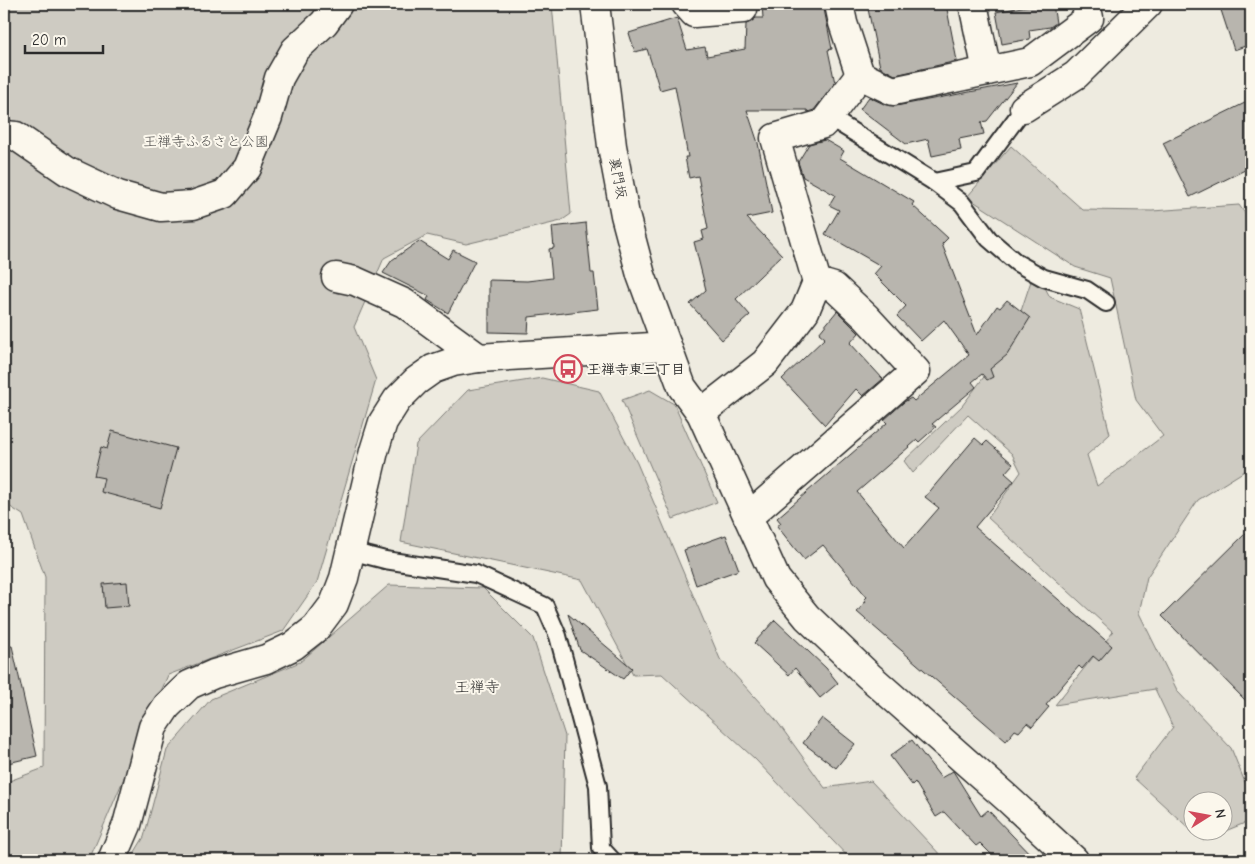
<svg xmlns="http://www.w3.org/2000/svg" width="1255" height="864" font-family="'Comic Neue','Klee One',sans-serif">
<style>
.green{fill:#cecbc2;stroke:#7c7b76}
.building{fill:#b8b5ae;stroke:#2b2b2b}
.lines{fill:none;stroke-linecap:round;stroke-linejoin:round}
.lane-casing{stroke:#2b2b2b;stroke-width:20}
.street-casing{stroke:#2b2b2b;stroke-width:31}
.secondary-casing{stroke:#2b2b2b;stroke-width:31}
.lane{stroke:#fbf7ec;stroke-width:16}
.street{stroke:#fbf7ec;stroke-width:28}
.secondary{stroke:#fbf7ec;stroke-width:28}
.labels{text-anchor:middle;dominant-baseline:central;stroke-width:4;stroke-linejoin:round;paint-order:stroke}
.park-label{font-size:14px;fill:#545351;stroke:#fbf7ec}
.street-label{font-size:14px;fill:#2b2b2b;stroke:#fbf7ec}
.poi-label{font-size:14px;font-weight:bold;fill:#2b2b2b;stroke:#fbf7ec;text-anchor:start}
.neighbourhood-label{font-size:15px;fill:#2b2b2b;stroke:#fbf7ec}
</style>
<rect width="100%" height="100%" fill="#eeebe0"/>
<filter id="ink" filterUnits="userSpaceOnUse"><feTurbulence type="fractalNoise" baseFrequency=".02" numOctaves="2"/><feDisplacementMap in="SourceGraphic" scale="10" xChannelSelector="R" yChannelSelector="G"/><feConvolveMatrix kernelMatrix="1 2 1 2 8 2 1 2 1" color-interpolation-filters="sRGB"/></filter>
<g filter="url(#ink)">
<g class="green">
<path d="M 4,4 L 552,4 L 571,214 L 561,221 L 466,244 L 427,235 L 384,258 L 354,327 L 376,380 L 317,582 L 283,631 L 168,675 L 89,860 L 4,860 L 4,783 L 44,768 L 45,577 L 23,515 L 4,503 Z"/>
<path d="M 1011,146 L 1083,210 L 1152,211 L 1239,205 L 1251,222 L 1251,467 L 1198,500 L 1147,577 L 1139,613 L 1178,692 L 1231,748 L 1251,797 L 1245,823 L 1203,840 L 1193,832 L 1222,832 L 1222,802 L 1192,802 L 1192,831 L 1134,778 L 1173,727 L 1155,689 L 1055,705 L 1113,632 L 988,518 L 1021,472 L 1012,454 L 968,415 L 913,473 L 904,461 L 962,406 L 1011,341 L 1035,269 L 1050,297 L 1079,309 L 1110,434 L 1087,455 L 1097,486 L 1163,436 L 1136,400 L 1110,278 L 1075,267 L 967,197 Z"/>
<path d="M 542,378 L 599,391 L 637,463 L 720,659 L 776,720 L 825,788 L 871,781 L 945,860 L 851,860 L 755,759 L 662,674 L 633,675 L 582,580 L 401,542 L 416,444 L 468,390 Z"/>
<path d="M 650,390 L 674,404 L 717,502 L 673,519 L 622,400 Z"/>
<path d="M 389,585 L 483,588 L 533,638 L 565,736 L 562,860 L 130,860 L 144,837 L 167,750 L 211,699 L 300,662 Z"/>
</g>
<g class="building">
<path d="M 762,4 L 823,4 L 832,49 L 828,50 L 835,83 L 814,110 L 808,112 L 807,110 L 747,110 L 758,143 L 772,213 L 747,218 L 782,255 L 736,299 L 750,315 L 722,340 L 690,304 L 706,290 L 694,242 L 704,239 L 702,231 L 708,229 L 698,176 L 689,178 L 685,157 L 688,157 L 675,86 L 660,90 L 647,49 L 635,52 L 629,33 L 677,18 L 687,50 L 705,47 L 707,56 L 745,49 L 746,24 L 751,22 L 756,18 L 763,18 Z"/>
<path d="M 867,4 L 946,4 L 957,61 L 895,75 L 880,67 Z"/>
<path d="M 1037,4 L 1053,4 L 1056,23 L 1050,27 L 1029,30 L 1030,39 L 1002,44 L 996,12 Z"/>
<path d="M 1219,4 L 1247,4 L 1251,17 L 1251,44 L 1234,50 Z"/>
<path d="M 1017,83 L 987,121 L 981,122 L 984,134 L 959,139 L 961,150 L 932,156 L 928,139 L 906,144 L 860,109 L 869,97 L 886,105 L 896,106 Z"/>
<path d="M 1251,100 L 1251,167 L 1190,197 L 1163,143 Z"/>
<path d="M 825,140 L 844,151 L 840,158 L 914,202 L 912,205 L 948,238 L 942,244 L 977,335 L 997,306 L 1000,308 L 1007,300 L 1030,318 L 1007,355 L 990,369 L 993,377 L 987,380 L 982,374 L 972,382 L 976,387 L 932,424 L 936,427 L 919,442 L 917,440 L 857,492 L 904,548 L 939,508 L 925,497 L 975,438 L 983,445 L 987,441 L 1013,464 L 1005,473 L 1014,481 L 975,527 L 1112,646 L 1099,661 L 1093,656 L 1082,669 L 1079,666 L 1046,705 L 1049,707 L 1032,727 L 1027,723 L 1019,732 L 1015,730 L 1006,741 L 857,612 L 866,601 L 864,600 L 867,597 L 823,545 L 804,560 L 777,526 L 781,523 L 777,518 L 887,423 L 884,420 L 904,402 L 911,398 L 914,401 L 969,355 L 944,320 L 921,341 L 897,316 L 906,306 L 874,274 L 881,266 L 825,234 L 839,210 L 829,205 L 835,195 L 803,177 L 798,162 L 809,144 Z"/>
<path d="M 586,223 L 591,273 L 594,273 L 598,309 L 529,317 L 528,333 L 489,332 L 489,280 L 527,281 L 552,278 L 549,249 L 554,248 L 552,227 Z"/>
<path d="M 419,241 L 448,259 L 453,250 L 475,261 L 448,313 L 427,300 L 429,296 L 383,273 L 392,260 Z"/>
<path d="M 837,311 L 859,333 L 850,343 L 883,379 L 863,396 L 856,389 L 825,425 L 782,379 L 825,338 L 819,333 Z"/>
<path d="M 112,431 L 176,448 L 160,508 L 101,492 L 104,478 L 94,476 L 101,447 L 107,449 Z"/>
<path d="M 1251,528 L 1251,706 L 1162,616 Z"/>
<path d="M 726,535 L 739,570 L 696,585 L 684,550 Z"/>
<path d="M 127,582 L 129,606 L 105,608 L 103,584 Z"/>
<path d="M 568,614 L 632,668 L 623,679 L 580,650 Z"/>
<path d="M 775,620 L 826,668 L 838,683 L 820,698 L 795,668 L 789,675 L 754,643 Z"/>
<path d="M 12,646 L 37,756 L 4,764 L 4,647 Z"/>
<path d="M 822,718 L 855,744 L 836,768 L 803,743 Z"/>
<path d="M 912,740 L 941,778 L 953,771 L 981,816 L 988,810 L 1036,860 L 997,860 L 980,843 L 976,846 L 944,812 L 936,817 L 915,782 L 912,785 L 890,756 Z"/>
</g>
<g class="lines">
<defs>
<g id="lane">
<path d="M 829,117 L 934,182 L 962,203 L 989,239 L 1017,263 L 1044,278 L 1087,290 L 1106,303"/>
<path d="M 934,182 L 976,173 L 1024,108"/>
<path d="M 350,551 L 385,560 L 476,574 L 545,606 L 558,636 L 598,786 L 601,848 L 612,860"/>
</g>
<g id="street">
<path d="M 686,4 L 694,13 L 743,9"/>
<path d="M 839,4 L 843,23 L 860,75 L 893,91 L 1030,62 L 1089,18 L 1086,4"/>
<path d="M 973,4 L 987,71"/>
<path d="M 1024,108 L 1076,75 L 1148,4"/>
<path d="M 4,135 L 16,136 L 67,171 L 118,195 L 161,207 L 193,205 L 225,194 L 247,168 L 268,117 L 279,78 L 295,50 L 324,23 L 338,4"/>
<path d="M 336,277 L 355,281 L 404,303 L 479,358"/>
<path d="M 817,282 L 775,138 L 823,124 L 860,75"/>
<path d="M 701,413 L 765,363 L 805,311 L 817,282 L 834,287 L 866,317 L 916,371 L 748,517"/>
</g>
<g id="secondary">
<path d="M 595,4 L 612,146 L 625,215 L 641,275 L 682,387 L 701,413 L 776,579 L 807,617 L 869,676 L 1008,799 L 1074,860"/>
<path d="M 112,860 L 127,825 L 153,727 L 167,706 L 189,685 L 214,674 L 266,659 L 293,646 L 316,628 L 334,604 L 344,578 L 374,451 L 383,422 L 397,400 L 416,381 L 433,369 L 453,362 L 479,358 L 667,346"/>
</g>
</defs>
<use href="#lane" class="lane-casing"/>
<use href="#street" class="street-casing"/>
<use href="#secondary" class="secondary-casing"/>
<use href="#lane" class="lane"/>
<use href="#street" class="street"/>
<use href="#secondary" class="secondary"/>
</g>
</g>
<defs>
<symbol id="bus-ring" viewBox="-11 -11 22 22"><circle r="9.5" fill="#fbf7ec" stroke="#d1495b" stroke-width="1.5"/><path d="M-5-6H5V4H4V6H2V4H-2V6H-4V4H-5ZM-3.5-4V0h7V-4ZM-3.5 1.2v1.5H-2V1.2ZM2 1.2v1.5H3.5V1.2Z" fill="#d1495b"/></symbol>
</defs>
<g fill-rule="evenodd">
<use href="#bus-ring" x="552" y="353" width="32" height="32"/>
</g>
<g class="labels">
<g class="park-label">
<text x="206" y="141">王禅寺ふるさと公園</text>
</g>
<g class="street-label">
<text transform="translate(618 178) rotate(79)">裏門坂</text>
</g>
<g class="poi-label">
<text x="587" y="369">王禅寺東三丁目</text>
</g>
<g class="neighbourhood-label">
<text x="477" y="687">王禅寺</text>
</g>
</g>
<rect width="1255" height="864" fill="none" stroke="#fbf7ec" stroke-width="20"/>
<rect x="10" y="10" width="1235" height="844" fill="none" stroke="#2b2b2b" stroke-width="2" filter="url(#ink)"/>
<g transform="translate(1208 816) rotate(79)"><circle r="24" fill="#fbf7ec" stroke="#a8a59f"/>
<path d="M0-4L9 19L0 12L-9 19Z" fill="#d1495b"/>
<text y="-8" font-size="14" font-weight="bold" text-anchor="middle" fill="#2b2b2b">N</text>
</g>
<path d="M25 45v8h78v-8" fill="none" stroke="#2b2b2b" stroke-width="2.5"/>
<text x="32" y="45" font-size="15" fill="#2b2b2b" stroke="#fbf7ec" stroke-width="4" paint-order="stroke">20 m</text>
</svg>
